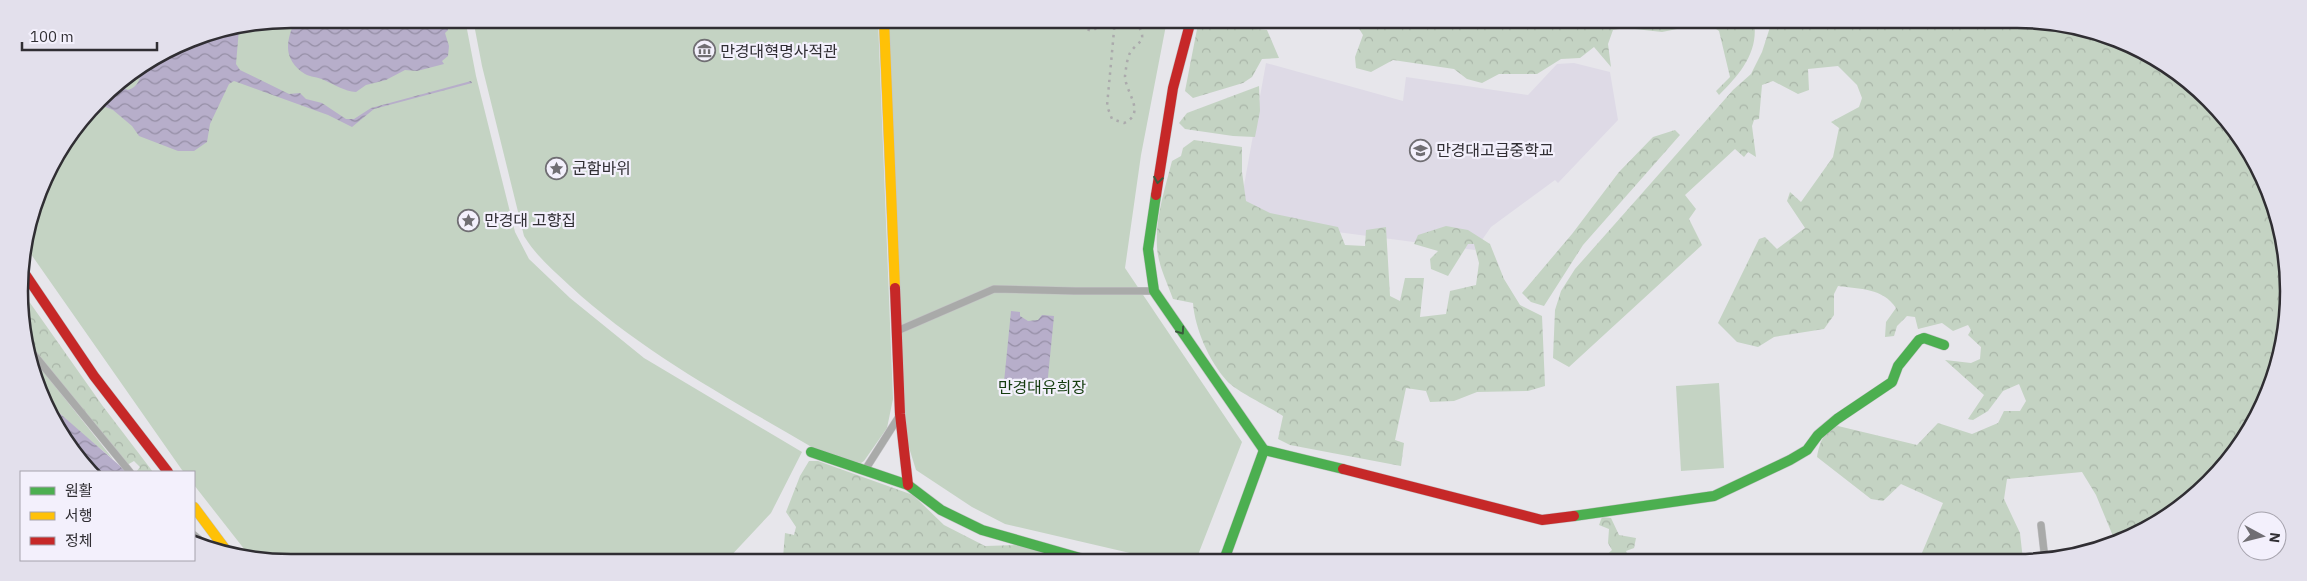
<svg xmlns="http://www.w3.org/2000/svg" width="2307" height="581" font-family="'IBM Plex Sans','Noto Sans KR',sans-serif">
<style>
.built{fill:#dedae6}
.green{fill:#c4d3c3}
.forest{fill:url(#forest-crowns)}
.water{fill:url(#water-waves)}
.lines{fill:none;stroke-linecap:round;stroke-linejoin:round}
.street-casing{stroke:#c3c2c5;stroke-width:8}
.fast-casing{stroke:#c3c2c5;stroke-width:11}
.slow-casing{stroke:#c3c2c5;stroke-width:11}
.jam-casing{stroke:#c3c2c5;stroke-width:11}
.street{stroke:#a9aaa9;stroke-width:7}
.fast{stroke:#4caf50;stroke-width:10}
.slow{stroke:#ffc107;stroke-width:10}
.jam{stroke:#c62828;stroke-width:10}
.rail{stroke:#abaaac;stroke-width:2.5;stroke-dasharray:2.5 5;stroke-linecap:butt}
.oneway{stroke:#3a5b3d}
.labels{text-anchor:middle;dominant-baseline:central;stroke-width:4.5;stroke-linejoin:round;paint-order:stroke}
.poi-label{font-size:16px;fill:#302e33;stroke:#f3f0fc;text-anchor:start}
.park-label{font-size:16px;fill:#143c0e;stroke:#f3f0fc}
.rim{fill:none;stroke:#302e33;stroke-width:2.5}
</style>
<defs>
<pattern id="forest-crowns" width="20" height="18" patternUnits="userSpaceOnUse" patternTransform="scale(1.25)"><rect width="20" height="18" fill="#c4d3c3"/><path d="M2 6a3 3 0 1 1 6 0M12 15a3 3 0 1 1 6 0" fill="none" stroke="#a9b5a8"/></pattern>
<pattern id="water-waves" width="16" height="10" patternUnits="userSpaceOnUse" patternTransform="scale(1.25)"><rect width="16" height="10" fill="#b7aeca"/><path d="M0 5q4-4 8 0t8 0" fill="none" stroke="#958ea5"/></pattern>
</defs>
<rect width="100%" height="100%" fill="#e7e6eb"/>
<path class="built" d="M 1266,63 L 1403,101 L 1406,77 L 1528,95 L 1557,64 L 1574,63 L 1610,72 L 1618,120 L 1558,183 L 1555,180 L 1491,227 L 1475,250 L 1238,219 Z"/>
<g class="green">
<path d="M 291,19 L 465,19 L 476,76 L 515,232 L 529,259 L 570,298 L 644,358 L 802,452 L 771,513 L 727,560 L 252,559 L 194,485 L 194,472 L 184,472 L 182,470 L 26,247 L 47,170 L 111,86 L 187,39 Z"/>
<path d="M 473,19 L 878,20 L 893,399 L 887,428 L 864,461 L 861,463 L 832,457 L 815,449 C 730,399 643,353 570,286 C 553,270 536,256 524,236 L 482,66 Z"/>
<path d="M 889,20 L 1167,20 L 1141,155 L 1125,268 L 1242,442 L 1196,560 L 1160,560 L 1005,524 L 972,507 L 916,470 L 906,438 Z"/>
<path d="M 27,351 L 113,459 C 79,431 32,399 27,351 Z"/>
<path d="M 1719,383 L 1724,468 L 1681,471 L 1676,386 Z"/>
</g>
<g class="forest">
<path d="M 1340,20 L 1754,21 C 1759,52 1740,74 1719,95 L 1716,91 L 1730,77 L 1719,31 L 1707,23 L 1662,32 L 1626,28 L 1613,30 L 1608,44 L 1611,67 L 1594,47 L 1580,58 L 1561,59 L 1537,74 L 1499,74 L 1482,83 L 1467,79 L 1454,69 L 1393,60 L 1371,72 L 1356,68 L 1355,57 L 1363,35 L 1358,27 Z"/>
<path d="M 1772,21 L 2052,21 L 2153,55 L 2232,125 L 2279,220 L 2286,326 L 2260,411 L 2208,483 L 2136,534 L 2115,541 L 2096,495 L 2082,472 L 2007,479 L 2004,499 L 2020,533 L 2023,560 L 1919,560 L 1943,503 L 1901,484 L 1883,501 L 1871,499 L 1817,457 C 1820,441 1823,433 1838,426 L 1917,445 L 1938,423 L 1972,434 L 1998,423 L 2004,411 L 2020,411 L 2026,401 L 2019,384 L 2003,391 L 1988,411 L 1973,420 L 1968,419 L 1984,395 L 1945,360 L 1971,363 L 1980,359 L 1981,347 L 1968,335 L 1971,330 L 1968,325 L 1953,331 L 1942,323 L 1918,329 L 1915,317 L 1907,316 L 1897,326 L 1894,336 L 1885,337 L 1886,322 L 1896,308 C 1883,288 1860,289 1838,286 L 1834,294 L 1834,315 L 1824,329 L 1774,337 L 1758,347 L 1737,342 L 1718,323 L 1759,239 L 1765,237 L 1777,249 L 1805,228 L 1787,201 L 1790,192 L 1801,202 L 1833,157 L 1839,128 L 1831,122 L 1859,107 L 1862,98 L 1857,85 L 1838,66 L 1808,69 L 1809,90 L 1798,94 L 1773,81 L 1762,85 L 1759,119 L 1754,120 L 1752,126 L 1756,157 L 1748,152 L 1744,157 L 1735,149 L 1685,195 L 1696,209 L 1689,219 L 1702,245 L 1569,367 L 1553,358 L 1555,310 L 1561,291 L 1575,269 L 1637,199 L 1733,90 L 1751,74 L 1762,52 Z"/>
<path d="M 1198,24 L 1267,30 L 1279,58 L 1262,59 L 1252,77 L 1243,83 L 1193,98 L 1185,91 Z"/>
<path d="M 1259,86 L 1260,111 L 1255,137 L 1233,136 L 1185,129 L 1179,123 L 1187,113 Z"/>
<path d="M 1675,130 L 1680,135 L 1583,245 L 1544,306 L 1531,302 L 1522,293 L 1572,234 L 1619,172 L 1653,137 Z"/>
<path d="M 1194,140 L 1242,147 L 1242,172 L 1246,201 L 1270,213 L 1338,227 L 1345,245 L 1365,246 L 1366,230 L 1386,227 L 1390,296 L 1400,301 L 1405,278 L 1424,278 L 1420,317 L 1446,314 L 1450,291 L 1476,285 L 1479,263 L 1474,244 L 1468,244 L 1448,276 L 1431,269 L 1430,259 L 1438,251 L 1414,244 L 1418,235 L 1446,226 L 1468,230 L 1490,244 L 1504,279 L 1520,305 L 1542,316 L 1545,386 L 1528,391 L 1477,392 L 1454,401 L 1430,402 L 1426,391 L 1406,388 L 1395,440 L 1404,443 L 1401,466 L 1290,445 L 1278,439 L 1283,416 C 1270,407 1237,392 1227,381 C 1209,361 1195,329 1193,303 L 1173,299 C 1167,282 1158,265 1157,247 C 1155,218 1165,189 1172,161 L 1181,156 L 1183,148 Z"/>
<path d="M 21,290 L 102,405 L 153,472 L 136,472 L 140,467 L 134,461 L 127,465 L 26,340 Z"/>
<path d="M 809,461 L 818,461 L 913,495 L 944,525 L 985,546 L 1019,545 L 1070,560 L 778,560 L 783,558 L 785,533 L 794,535 L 796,527 L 786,512 L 800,476 Z"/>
<path d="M 1602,517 L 1611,518 L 1619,535 L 1636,538 L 1634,548 L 1626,551 L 1630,560 L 1601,560 L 1612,550 L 1608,543 L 1609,529 L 1599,525 Z"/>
</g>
<g class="water">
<path d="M 296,19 L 445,19 L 448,30 L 445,33 L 449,46 L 448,56 L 442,61 L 444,64 L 417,71 L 405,70 L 386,80 L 366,85 L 356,92 C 344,91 335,85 324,80 C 318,77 310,77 305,74 C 282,59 286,40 296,19 Z"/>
<path d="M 239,29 L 236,64 L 240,70 L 289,94 L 300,93 L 306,99 L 322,103 L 346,119 L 354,119 L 371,108 L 471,81 L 472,83 L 374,109 L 352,127 L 328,115 L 234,81 L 229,84 L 210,124 L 207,142 L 194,151 L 178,151 L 139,136 L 132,126 L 113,110 L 98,104 L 111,86 L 123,79 L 124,88 L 128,90 C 139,87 140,77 143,67 L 187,39 Z"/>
<path d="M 1011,311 L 1020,312 L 1020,316 L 1028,321 L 1038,320 L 1042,315 L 1054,316 L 1047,387 L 1004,382 Z"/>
<path d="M 49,404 L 127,472 L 93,472 L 75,456 Z"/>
</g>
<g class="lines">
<defs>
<g id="street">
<path d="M 897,331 L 994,289 L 1075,291 L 1154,291"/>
<path d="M 26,345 L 130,472"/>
<path d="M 865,470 L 900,415"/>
<path d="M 2041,525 L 2045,560"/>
<path d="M 194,535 L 201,541"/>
</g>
<g id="fast">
<path d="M 1156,195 L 1148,249 L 1154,291 L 1264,450 L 1343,469"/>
<path d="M 811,452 L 908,485 L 941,510 L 982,530 L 1087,560"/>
<path d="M 1574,516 L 1714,496 L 1790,460 L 1807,450 L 1818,435 L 1837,419 L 1892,382 L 1898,366 L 1919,340 L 1924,338 L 1944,345"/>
<path d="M 1224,560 L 1264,450"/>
</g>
<g id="slow">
<path d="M 884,20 L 895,288"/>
<path d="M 194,507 L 226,550"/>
</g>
<g id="jam">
<path d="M 1156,195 L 1173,88 L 1191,20"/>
<path d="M 21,268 L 94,376 L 168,472"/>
<path d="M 895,288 L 900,414 L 908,485"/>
<path d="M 1343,469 L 1542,520 L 1574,516"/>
</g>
</defs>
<use href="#street" class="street-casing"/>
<use href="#fast" class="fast-casing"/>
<use href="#slow" class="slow-casing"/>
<use href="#jam" class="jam-casing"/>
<use href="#street" class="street"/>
<use href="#fast" class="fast"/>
<use href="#slow" class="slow"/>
<use href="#jam" class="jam"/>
<g class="rail">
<path d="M 1077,20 L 1081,27 L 1092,31 L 1108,20"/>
<path d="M 1115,20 L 1107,106 L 1112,119 L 1124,123 C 1147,113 1125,92 1125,76 C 1126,69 1127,58 1130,53 C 1138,40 1148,43 1138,25 L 1120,20"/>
</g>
</g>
<defs><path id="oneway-chevron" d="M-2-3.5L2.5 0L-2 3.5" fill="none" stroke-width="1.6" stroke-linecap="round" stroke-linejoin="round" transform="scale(1.25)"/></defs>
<g class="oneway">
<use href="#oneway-chevron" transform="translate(1158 180) rotate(99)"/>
<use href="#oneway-chevron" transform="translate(1181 331) rotate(55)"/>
</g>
<defs>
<symbol id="museum-ring" viewBox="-11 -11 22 22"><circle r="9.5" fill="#f3f0fc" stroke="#706e73" stroke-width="1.5"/><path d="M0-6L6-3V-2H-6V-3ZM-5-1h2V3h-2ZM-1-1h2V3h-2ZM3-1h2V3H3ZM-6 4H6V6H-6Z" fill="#706e73"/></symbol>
<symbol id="school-ring" viewBox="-11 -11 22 22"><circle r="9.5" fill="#f3f0fc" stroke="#706e73" stroke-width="1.5"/><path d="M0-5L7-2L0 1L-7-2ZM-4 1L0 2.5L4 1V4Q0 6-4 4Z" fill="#706e73"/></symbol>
<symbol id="sight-ring" viewBox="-11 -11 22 22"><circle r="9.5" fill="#f3f0fc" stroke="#706e73" stroke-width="1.5"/><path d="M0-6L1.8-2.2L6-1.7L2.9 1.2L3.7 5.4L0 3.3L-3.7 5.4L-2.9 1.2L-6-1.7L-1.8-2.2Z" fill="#706e73"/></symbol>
</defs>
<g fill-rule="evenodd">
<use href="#museum-ring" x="692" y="38" width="25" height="25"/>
<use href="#school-ring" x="1408" y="138" width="25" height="25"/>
<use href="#sight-ring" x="544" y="156" width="25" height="25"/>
<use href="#sight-ring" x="456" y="208" width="25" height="25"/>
</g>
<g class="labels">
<g class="poi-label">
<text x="720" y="51">만경대혁명사적관</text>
<text x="1436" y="150">만경대고급중학교</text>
<text x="572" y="168">군함바위</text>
<text x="484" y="220">만경대 고향집</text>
</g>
<g class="park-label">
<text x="1042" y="387">만경대유희장</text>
</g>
</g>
<path d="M0 0H2307V581H0ZM291 28H2017A263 263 0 0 1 2280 291V291A263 263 0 0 1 2017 554H291A263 263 0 0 1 28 291V291A263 263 0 0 1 291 28Z" fill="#e3e0ec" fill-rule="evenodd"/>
<path class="rim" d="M291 28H2017A263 263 0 0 1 2280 291V291A263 263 0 0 1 2017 554H291A263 263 0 0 1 28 291V291A263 263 0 0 1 291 28Z"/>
<rect x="20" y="471" width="175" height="90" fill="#f3f0fc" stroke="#a5a2ac"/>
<rect x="30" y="487" width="25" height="8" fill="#4caf50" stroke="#a5a2ac"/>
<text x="65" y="496" font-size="15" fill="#302e33">원활</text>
<rect x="30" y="512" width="25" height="8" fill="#ffc107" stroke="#a5a2ac"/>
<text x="65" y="521" font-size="15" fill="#302e33">서행</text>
<rect x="30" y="537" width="25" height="8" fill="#c62828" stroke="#a5a2ac"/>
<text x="65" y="546" font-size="15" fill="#302e33">정체</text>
<g transform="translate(2262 536) rotate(97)"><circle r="24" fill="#f3f0fc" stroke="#a5a2ac"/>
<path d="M0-4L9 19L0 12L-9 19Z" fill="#706e73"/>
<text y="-8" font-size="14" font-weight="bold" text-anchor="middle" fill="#302e33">N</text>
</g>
<path d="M22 42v8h135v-8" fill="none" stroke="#302e33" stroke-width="2.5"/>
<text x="30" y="42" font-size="15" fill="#302e33" stroke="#f3f0fc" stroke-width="4" paint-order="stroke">100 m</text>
</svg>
